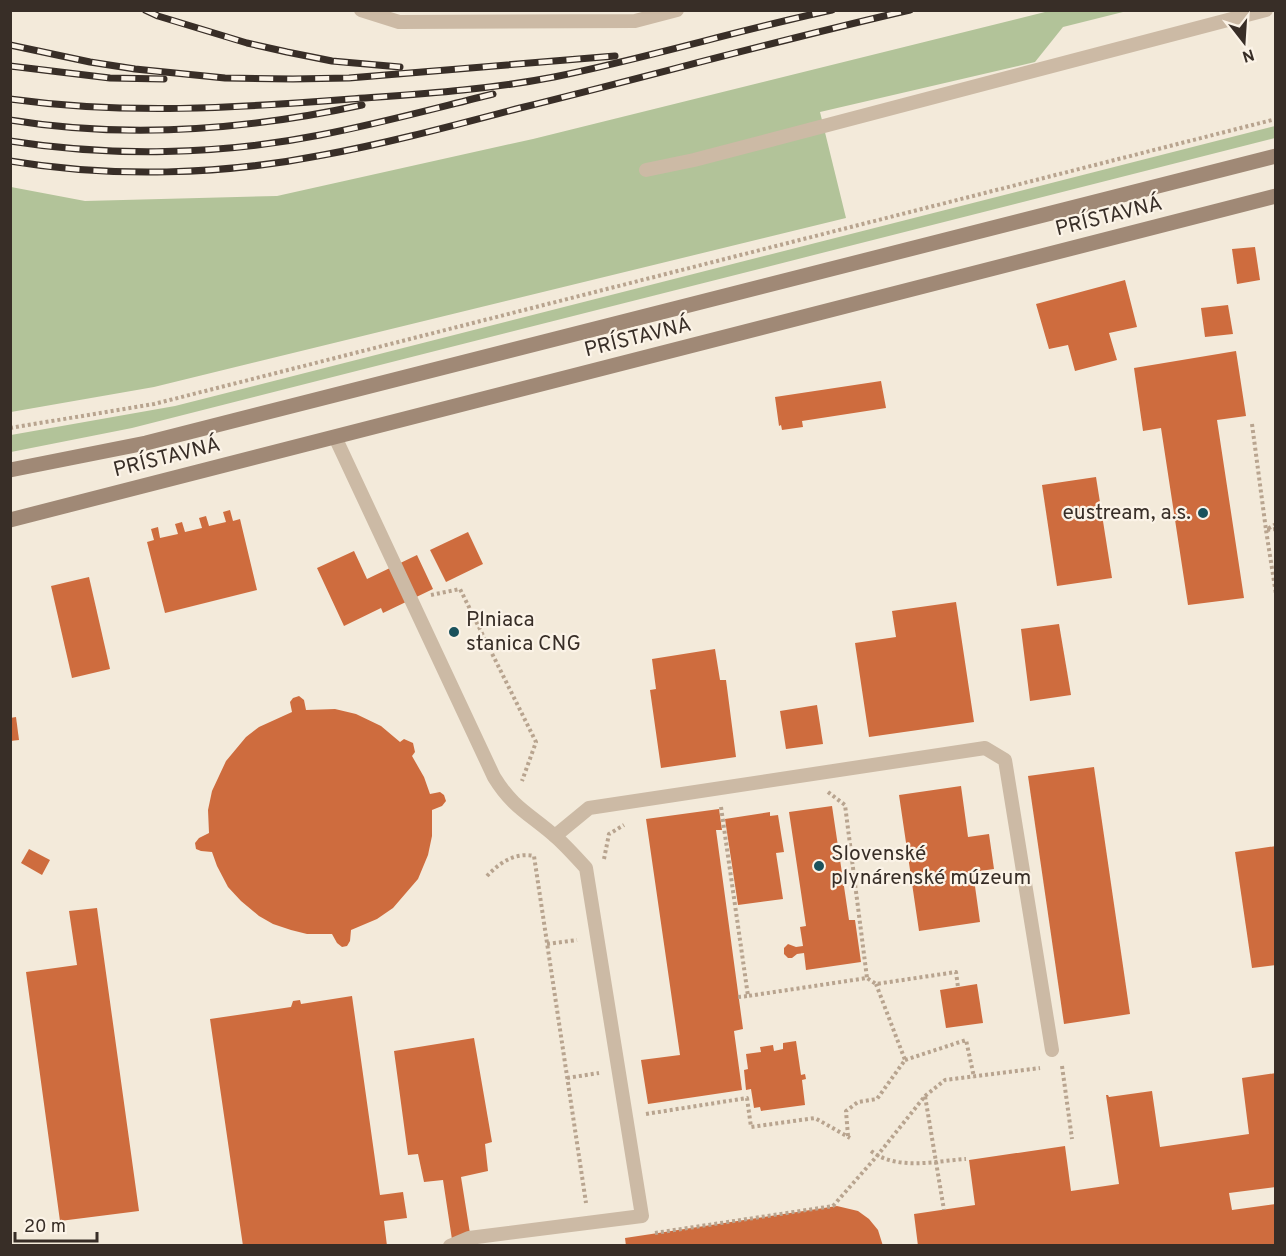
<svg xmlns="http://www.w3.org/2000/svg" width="1286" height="1256" font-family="Overpass,sans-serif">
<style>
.green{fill:#b2c399}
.building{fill:#ce6c3e}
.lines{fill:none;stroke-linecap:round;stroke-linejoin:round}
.path{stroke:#b8a48f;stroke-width:4;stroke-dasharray:3 3;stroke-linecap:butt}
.lane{stroke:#ccbaa5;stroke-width:14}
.secondary{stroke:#a08976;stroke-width:15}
.rail-casing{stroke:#382e27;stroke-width:7}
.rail{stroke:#fbf3e7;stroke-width:4.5;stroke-dasharray:14;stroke-linecap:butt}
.poi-dot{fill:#1a525c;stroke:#fbf3e7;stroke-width:2}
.labels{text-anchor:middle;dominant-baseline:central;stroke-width:4.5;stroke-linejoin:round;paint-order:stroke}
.street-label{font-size:21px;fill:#382e27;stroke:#fbf3e7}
.poi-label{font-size:21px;fill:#382e27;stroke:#fbf3e7;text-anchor:start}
</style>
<rect width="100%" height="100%" fill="#f3eada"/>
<g class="green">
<path d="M 1049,11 L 1127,11 L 1063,27 L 1035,62 L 820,112 L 846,218 L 154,387 L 11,412 L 11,187 L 85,201 L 277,196 L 533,139 Z"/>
<path d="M 1275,126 L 1275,138 L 132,428 L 11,452 L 11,435 L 175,406 Z"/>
</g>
<g class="building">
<path d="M 1255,247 L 1260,280 L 1237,284 L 1232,249 Z"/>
<path d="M 1125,280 L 1137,327 L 1109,333 L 1117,360 L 1075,371 L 1068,345 L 1049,349 L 1036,304 Z"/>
<path d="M 1228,305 L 1233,334 L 1205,337 L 1201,308 Z"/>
<path d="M 1236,351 L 1246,416 L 1217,420 L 1244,598 L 1188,605 L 1161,428 L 1143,431 L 1134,368 Z"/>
<path d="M 881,381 L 886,408 L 802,421 L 803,427 L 782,430 L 781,425 L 779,426 L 775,397 Z"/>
<path d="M 1096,477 L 1112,578 L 1057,586 L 1042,485 Z"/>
<path d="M 230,510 L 233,521 L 240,519 L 257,590 L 165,613 L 147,542 L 154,540 L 151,529 L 158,527 L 160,538 L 178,534 L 175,524 L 182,522 L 185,532 L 202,528 L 199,518 L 206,516 L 209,526 L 226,522 L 223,512 Z"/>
<path d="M 468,532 L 483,564 L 446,582 L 430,550 Z"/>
<path d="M 354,551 L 367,579 L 417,555 L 433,589 L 383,613 L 381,608 L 344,626 L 317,568 Z"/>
<path d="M 89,577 L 110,669 L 72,678 L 51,586 Z"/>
<path d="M 956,602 L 974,722 L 869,737 L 855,643 L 896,637 L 892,611 Z"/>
<path d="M 1059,624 L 1071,695 L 1030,701 L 1021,629 Z"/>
<path d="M 715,649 L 720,680 L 726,680 L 736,757 L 661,768 L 650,690 L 656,689 L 652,659 Z"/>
<path d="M 299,696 L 304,700 L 306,710 L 335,709 L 356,714 L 381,726 L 400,742 L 404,739 L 413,743 L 415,752 L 412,756 L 424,777 L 430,794 L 440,792 L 444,795 L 446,801 L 442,806 L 432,810 L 432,836 L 428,855 L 418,879 L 393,908 L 377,919 L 351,930 L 350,941 L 347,946 L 342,947 L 337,943 L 332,934 L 307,934 L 291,930 L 273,924 L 259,916 L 241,901 L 228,887 L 217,866 L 212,852 L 201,851 L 196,849 L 195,843 L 199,838 L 209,833 L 208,810 L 212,791 L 226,761 L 246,737 L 259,727 L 292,712 L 290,702 L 293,698 Z"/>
<path d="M 817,705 L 823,744 L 786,749 L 780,711 Z"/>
<path d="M 16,717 L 19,740 L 10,741 L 10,718 Z"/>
<path d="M 1094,767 L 1130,1014 L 1064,1024 L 1028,776 Z"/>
<path d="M 961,786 L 968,837 L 989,834 L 994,869 L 973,872 L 980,922 L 919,931 L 899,795 Z"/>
<path d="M 832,806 L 849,920 L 855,920 L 861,962 L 806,970 L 804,953 L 797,954 L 792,958 L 788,958 L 784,954 L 784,948 L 788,944 L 796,947 L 803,946 L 800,927 L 806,926 L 789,812 Z"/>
<path d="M 719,809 L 722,830 L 716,830 L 743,1029 L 734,1031 L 742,1090 L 648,1104 L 641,1060 L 680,1055 L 646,819 Z"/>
<path d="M 770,812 L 770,816 L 778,815 L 784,852 L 776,853 L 783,899 L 738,905 L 725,819 Z"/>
<path d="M 1276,846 L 1276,965 L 1252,968 L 1235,852 Z"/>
<path d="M 29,849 L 50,860 L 42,875 L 21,863 Z"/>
<path d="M 97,908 L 139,1211 L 60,1221 L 26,972 L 77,965 L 69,911 Z"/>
<path d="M 977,984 L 983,1023 L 946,1028 L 940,990 Z"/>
<path d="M 352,996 L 380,1195 L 403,1192 L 407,1218 L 384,1221 L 387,1246 L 243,1246 L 210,1019 L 291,1007 L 293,1001 L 300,1000 L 301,1004 Z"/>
<path d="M 474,1038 L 492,1142 L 485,1144 L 488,1171 L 461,1177 L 472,1246 L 453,1246 L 443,1180 L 424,1182 L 418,1154 L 408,1155 L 394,1051 Z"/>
<path d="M 796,1041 L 801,1075 L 805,1074 L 806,1079 L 802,1080 L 805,1105 L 761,1111 L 760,1107 L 754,1108 L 751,1089 L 746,1090 L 744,1070 L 748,1069 L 746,1054 L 761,1052 L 760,1047 L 773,1045 L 774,1051 L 783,1049 L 783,1043 Z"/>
<path d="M 1276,1073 L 1276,1187 L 1229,1193 L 1232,1210 L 1276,1204 L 1276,1246 L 918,1246 L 914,1214 L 975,1205 L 969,1160 L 1065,1146 L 1071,1191 L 1119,1184 L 1106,1095 L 1108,1095 L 1109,1097 L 1152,1091 L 1160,1147 L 1249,1134 L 1242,1078 Z"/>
<path d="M 837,1206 L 858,1211 L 869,1219 L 878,1230 L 883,1246 L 626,1246 L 625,1238 Z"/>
</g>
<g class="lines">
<g class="path">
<path d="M 1252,424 L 1266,530 L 1276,529"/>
<path d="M 10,428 L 154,404 L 1276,119"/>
<path d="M 1276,524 L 1266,530 L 1276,594"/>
<path d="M 431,595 L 460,589 L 536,742 L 522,781"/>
<path d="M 828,792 L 845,805 L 867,978"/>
<path d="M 721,807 L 748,996 L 867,978 L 876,984 L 956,972 L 958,987"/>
<path d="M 604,859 L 609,834 L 624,825"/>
<path d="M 487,876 C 499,863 515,852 534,856 L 586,1203"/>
<path d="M 547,944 L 577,940"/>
<path d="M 738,997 L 748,996"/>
<path d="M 905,1060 L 966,1040 L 974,1077"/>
<path d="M 1062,1066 L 1072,1139"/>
<path d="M 567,1078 L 599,1073"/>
<path d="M 925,1096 L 945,1080 L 1040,1068"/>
<path d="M 646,1114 L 747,1098 L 751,1127 L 815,1118 L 850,1138"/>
<path d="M 848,1136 L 846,1111 L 858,1102 L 877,1099 L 905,1060 L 876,984"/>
<path d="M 871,1151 C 898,1171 934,1161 966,1159"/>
<path d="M 655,1233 L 833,1206 L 877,1156 L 925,1096 L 944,1210"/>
</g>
<g class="lane">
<path d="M 361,10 L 399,22 L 635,21 L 677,10"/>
<path d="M 646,170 L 694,160 L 1266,10"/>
<path d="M 335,437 L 494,777 C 513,808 530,814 556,837 C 566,846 576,857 586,868 L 642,1216 L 469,1238 L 450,1246"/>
<path d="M 555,836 L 589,808 L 985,748 L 1005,760 L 1052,1050"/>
</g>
<g class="secondary">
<path d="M 10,470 L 146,443 L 1276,156"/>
<path d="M 10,520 L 1276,196"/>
</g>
<defs>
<g id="rail">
<path d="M 145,10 L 158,16 L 247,43 L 287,52 L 332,61 L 400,67"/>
<path d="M 10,45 L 90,62 L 135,69 L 225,78 L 293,79 L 349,78 L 615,56"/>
<path d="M 10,66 L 110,78 L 164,79"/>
<path d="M 10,99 C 126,115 235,108 351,99 C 419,94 487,90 554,77 C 647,58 739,30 832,10"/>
<path d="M 10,120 C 127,139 247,130 362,105"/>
<path d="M 10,141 C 111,157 220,155 320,135 C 378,124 436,108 493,94"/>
<path d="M 10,161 C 112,178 222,175 323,155 C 389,143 455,125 520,108 C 650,76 779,40 910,10"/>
</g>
</defs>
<use href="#rail" class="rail-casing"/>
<use href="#rail" class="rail"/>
</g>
<g class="poi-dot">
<circle cx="1203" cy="513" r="6"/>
<circle cx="454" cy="632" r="6"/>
<circle cx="819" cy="866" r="6"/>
</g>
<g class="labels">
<g class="street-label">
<text transform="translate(1109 217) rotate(-14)">PRÍSTAVNÁ</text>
<text transform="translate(638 338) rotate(-14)">PRÍSTAVNÁ</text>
<text transform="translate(167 458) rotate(-14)">PRÍSTAVNÁ</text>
</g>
<g class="poi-label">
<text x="1191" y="513" text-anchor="end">eustream, a.s.</text>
<text x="466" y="620">Plniaca<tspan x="466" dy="24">stanica CNG</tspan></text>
<text x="831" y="854">Slovenské<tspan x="831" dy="24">plynárenské múzeum</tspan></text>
</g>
</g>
<rect width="1286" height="1256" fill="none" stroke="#382e27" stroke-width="24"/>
<g transform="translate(1244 42) rotate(163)" stroke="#fbf3e7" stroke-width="4.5" paint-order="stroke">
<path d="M0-4.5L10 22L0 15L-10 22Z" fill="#382e27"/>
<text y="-9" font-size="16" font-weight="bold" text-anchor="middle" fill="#382e27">N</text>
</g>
<path d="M15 1232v9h82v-9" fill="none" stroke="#382e27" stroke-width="3"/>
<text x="24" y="1232" font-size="18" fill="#382e27" stroke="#fbf3e7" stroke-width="4.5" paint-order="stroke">20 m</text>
</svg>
